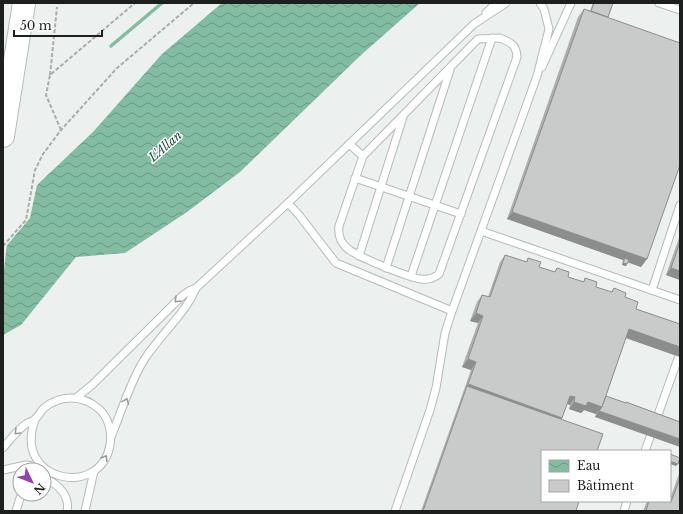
<svg xmlns="http://www.w3.org/2000/svg" width="683" height="514" font-family="'Libre Baskerville',serif">
<style>
.water{fill:url(#water-waves)}
.pier{fill:#ecf0ee}
.lines{fill:none;stroke-linecap:round;stroke-linejoin:round}
.stream{stroke:#82bda2;stroke-width:3.5}
.service-casing{stroke:#b6bab8;stroke-width:9}
.motorway-casing{stroke:#b6bab8;stroke-width:24}
.path{stroke:#aaadac;stroke-width:2;stroke-dasharray:4 2;stroke-linecap:butt}
.service{stroke:#fff;stroke-width:7}
.motorway{stroke:#fff;stroke-width:22}
.wall{fill:#acafad}
.shaded-wall{fill:#8c8e8d}
.building{fill:#c8cbc9;stroke:#8c8e8d}
.oneway{stroke:#999a9a}
.labels{text-anchor:middle;dominant-baseline:central;stroke-width:3;stroke-linejoin:round;paint-order:stroke}
.water-label{font-size:12px;font-style:italic;fill:#1b4b38;stroke:#fff}
</style>
<defs>
<pattern id="water-waves" width="16" height="10" patternUnits="userSpaceOnUse"><rect width="16" height="10" fill="#82bda2"/><path d="M0 5q4-4 8 0t8 0" fill="none" stroke="#6a9983"/></pattern>
</defs>
<rect width="100%" height="100%" fill="#ecf0ee"/>
<path class="water" d="M 222,3 L 420,3 L 361,55 L 240,172 L 187,212 L 125,253 L 76,257 L 21,325 L 3,335 L 3,250 L 30,218 L 37,185 L 93,132 L 162,54 Z"/>
<path class="pier" d="M 7,242 L 3,280 L 3,247 Z"/>
<g class="lines">
<path class="stream" d="M 111,46 L 162,3"/>
<defs>
<g id="service">
<path d="M 659,3 L 680,10"/>
<path d="M 486,13 L 496,3"/>
<path d="M 500,38 C 511,43 516,44 517,57 L 439,274 C 434,278 428,280 421,279 C 410,278 355,256 347,248 C 340,242 338,234 339,226 L 363,156 L 478,39 Z"/>
<path d="M 542,67 L 571,3"/>
<path d="M 349,144 L 363,156"/>
<path d="M 355,178 L 461,214"/>
<path d="M 288,203 L 299,215 L 336,263 L 452,311"/>
<path d="M 481,231 L 680,300"/>
<path d="M 359,256 L 403,117"/>
<path d="M 386,268 L 450,70"/>
<path d="M 411,276 L 492,38"/>
<path d="M 196,288 L 288,203 L 474,24 L 506,3"/>
<path d="M 652,290 L 680,205"/>
<path d="M 76,398 L 92,385 L 182,296 L 189,291 L 196,288 C 186,313 159,336 144,360 C 130,382 121,413 111,437"/>
<path d="M 3,448 C 10,440 17,430 26,424 C 28,422 32,422 34,420 C 38,417 40,412 44,408 C 60,395 82,394 99,409 C 109,418 112,432 110,445 C 101,499 12,482 35,420"/>
<path d="M 645,451 L 680,353"/>
<path d="M 3,470 L 26,465 L 44,468"/>
<path d="M 48,480 C 60,486 70,497 67,511"/>
<path d="M 16,511 L 20,498 L 24,494"/>
<path d="M 85,511 L 94,471"/>
<path d="M 395,511 L 430,410 L 436,388 L 445,333 L 452,311 L 537,76 L 549,29 L 544,9 L 540,3"/>
<path d="M 624,511 L 627,501"/>
</g>
<path id="motorway" d="M 3,136 L 24,3"/>
</defs>
<use href="#service" class="service-casing"/>
<use href="#motorway" class="motorway-casing"/>
<g class="path">
<path d="M 50,75 L 57,7"/>
<path d="M 61,130 L 46,95 L 50,75 L 135,3"/>
<path d="M 3,246 L 26,220 L 35,170 L 43,154 L 61,130 L 117,68 L 194,3"/>
</g>
<use href="#service" class="service"/>
<use href="#motorway" class="motorway"/>
</g>
<g class="wall">
<path d="M 593,3 L 613,3 L 608,18 L 647,259 L 641,267 L 628,262 L 626,266 L 622,265 L 623,260 L 507,219 L 578,17 L 584,9 L 590,11 Z"/>
<path d="M 680,235 L 680,280 L 666,275 Z"/>
<path d="M 505,255 L 526,262 L 528,258 L 539,267 L 554,272 L 557,268 L 568,277 L 583,282 L 585,278 L 596,287 L 611,292 L 614,288 L 625,297 L 636,309 L 680,324 L 680,357 L 626,338 L 606,396 L 626,403 L 626,402 L 680,422 L 595,417 L 596,414 L 584,410 L 581,413 L 569,409 L 570,405 L 567,404 L 561,419 L 576,511 L 421,511 L 471,370 L 462,367 L 478,323 L 470,321 L 477,302 L 482,295 L 488,297 L 500,262 Z"/>
<path d="M 680,471 L 680,511 L 643,511 L 647,501 L 670,501 L 670,499 Z"/>
</g>
<g class="shaded-wall">
<path d="M 512,212 L 647,259 L 641,267 L 624,261 L 625,258 L 623,260 L 507,219 Z"/>
<path d="M 623,263 L 627,264 L 626,266 L 622,265 Z"/>
<path d="M 671,268 L 680,271 L 680,280 L 666,275 Z"/>
<path d="M 476,313 L 483,316 L 478,323 L 470,321 Z"/>
<path d="M 629,329 L 680,347 L 680,357 L 623,337 Z"/>
<path d="M 468,359 L 476,362 L 471,370 L 462,367 Z"/>
<path d="M 468,384 L 562,418 L 557,425 L 467,386 Z"/>
<path d="M 570,396 L 575,397 L 570,405 L 565,403 Z"/>
<path d="M 574,402 L 588,402 L 602,407 L 596,414 L 584,410 L 581,413 L 569,409 Z"/>
<path d="M 599,411 L 680,439 L 680,447 L 595,417 Z"/>
<path d="M 670,461 L 678,464 L 676,466 L 670,464 Z"/>
</g>
<g class="building">
<path d="M 594,3 L 613,3 L 608,17 L 591,11 Z"/>
<path d="M 584,9 L 680,43 L 680,165 L 647,259 L 512,212 Z"/>
<path d="M 680,242 L 680,271 L 671,268 Z"/>
<path d="M 505,255 L 527,262 L 528,258 L 541,262 L 539,267 L 555,272 L 557,268 L 569,272 L 568,277 L 584,282 L 585,278 L 597,282 L 596,287 L 612,292 L 614,288 L 626,293 L 625,297 L 638,302 L 636,309 L 680,324 L 680,347 L 629,329 L 602,407 L 588,402 L 586,406 L 574,402 L 575,397 L 570,396 L 562,418 L 468,384 L 476,362 L 468,359 L 483,316 L 476,313 L 482,295 L 490,297 Z"/>
<path d="M 625,258 L 629,260 L 627,264 L 623,263 Z"/>
<path d="M 467,386 L 603,434 L 597,451 L 542,451 L 542,501 L 579,501 L 576,511 L 423,511 Z"/>
<path d="M 606,396 L 626,403 L 626,402 L 680,422 L 680,439 L 599,411 L 602,407 Z"/>
<path d="M 670,454 L 680,458 L 678,464 L 670,461 Z"/>
<path d="M 680,478 L 680,511 L 646,511 L 649,501 L 669,501 L 671,502 Z"/>
</g>
<defs><path id="oneway-chevron" d="M-2-3.5L2.5 0L-2 3.5" fill="none" stroke-width="1.6" stroke-linecap="round" stroke-linejoin="round"/></defs>
<g class="oneway">
<use href="#oneway-chevron" transform="translate(177 300) rotate(135)"/>
<use href="#oneway-chevron" transform="translate(126 401) rotate(-69)"/>
<use href="#oneway-chevron" transform="translate(17 432) rotate(135)"/>
<use href="#oneway-chevron" transform="translate(105 458) rotate(-59)"/>
</g>
<g class="labels">
<g class="water-label">
<text transform="translate(165 146) rotate(-41)">L'Allan</text>
</g>
</g>
<rect width="683" height="514" fill="none" stroke="#1d1e1e" stroke-width="8"/>
<rect x="541" y="450" width="130" height="52" fill="#ffffff" stroke="#a5a5a5"/>
<rect x="549" y="460" width="20" height="12" fill="url(#water-waves)" stroke="#a5a5a5"/>
<text x="577" y="470" font-size="12" fill="#1d1e1e">Eau</text>
<rect x="549" y="480" width="20" height="12" fill="#c8cbc9" stroke="#a5a5a5"/>
<text x="577" y="490" font-size="12" fill="#1d1e1e">Bâtiment</text>
<g transform="translate(32 482) rotate(133)"><circle r="19" fill="#ffffff" stroke="#a5a5a5"/>
<path d="M0-3L7 15L0 10L-7 15Z" fill="#9242b2"/>
<text y="-6" font-size="11" font-weight="bold" text-anchor="middle" fill="#1d1e1e">N</text>
</g>
<path d="M14 30v6h88v-6" fill="none" stroke="#1d1e1e" stroke-width="2"/>
<text x="20" y="30" font-size="12" fill="#1d1e1e" stroke="#ffffff" stroke-width="3" paint-order="stroke">50 m</text>
</svg>
